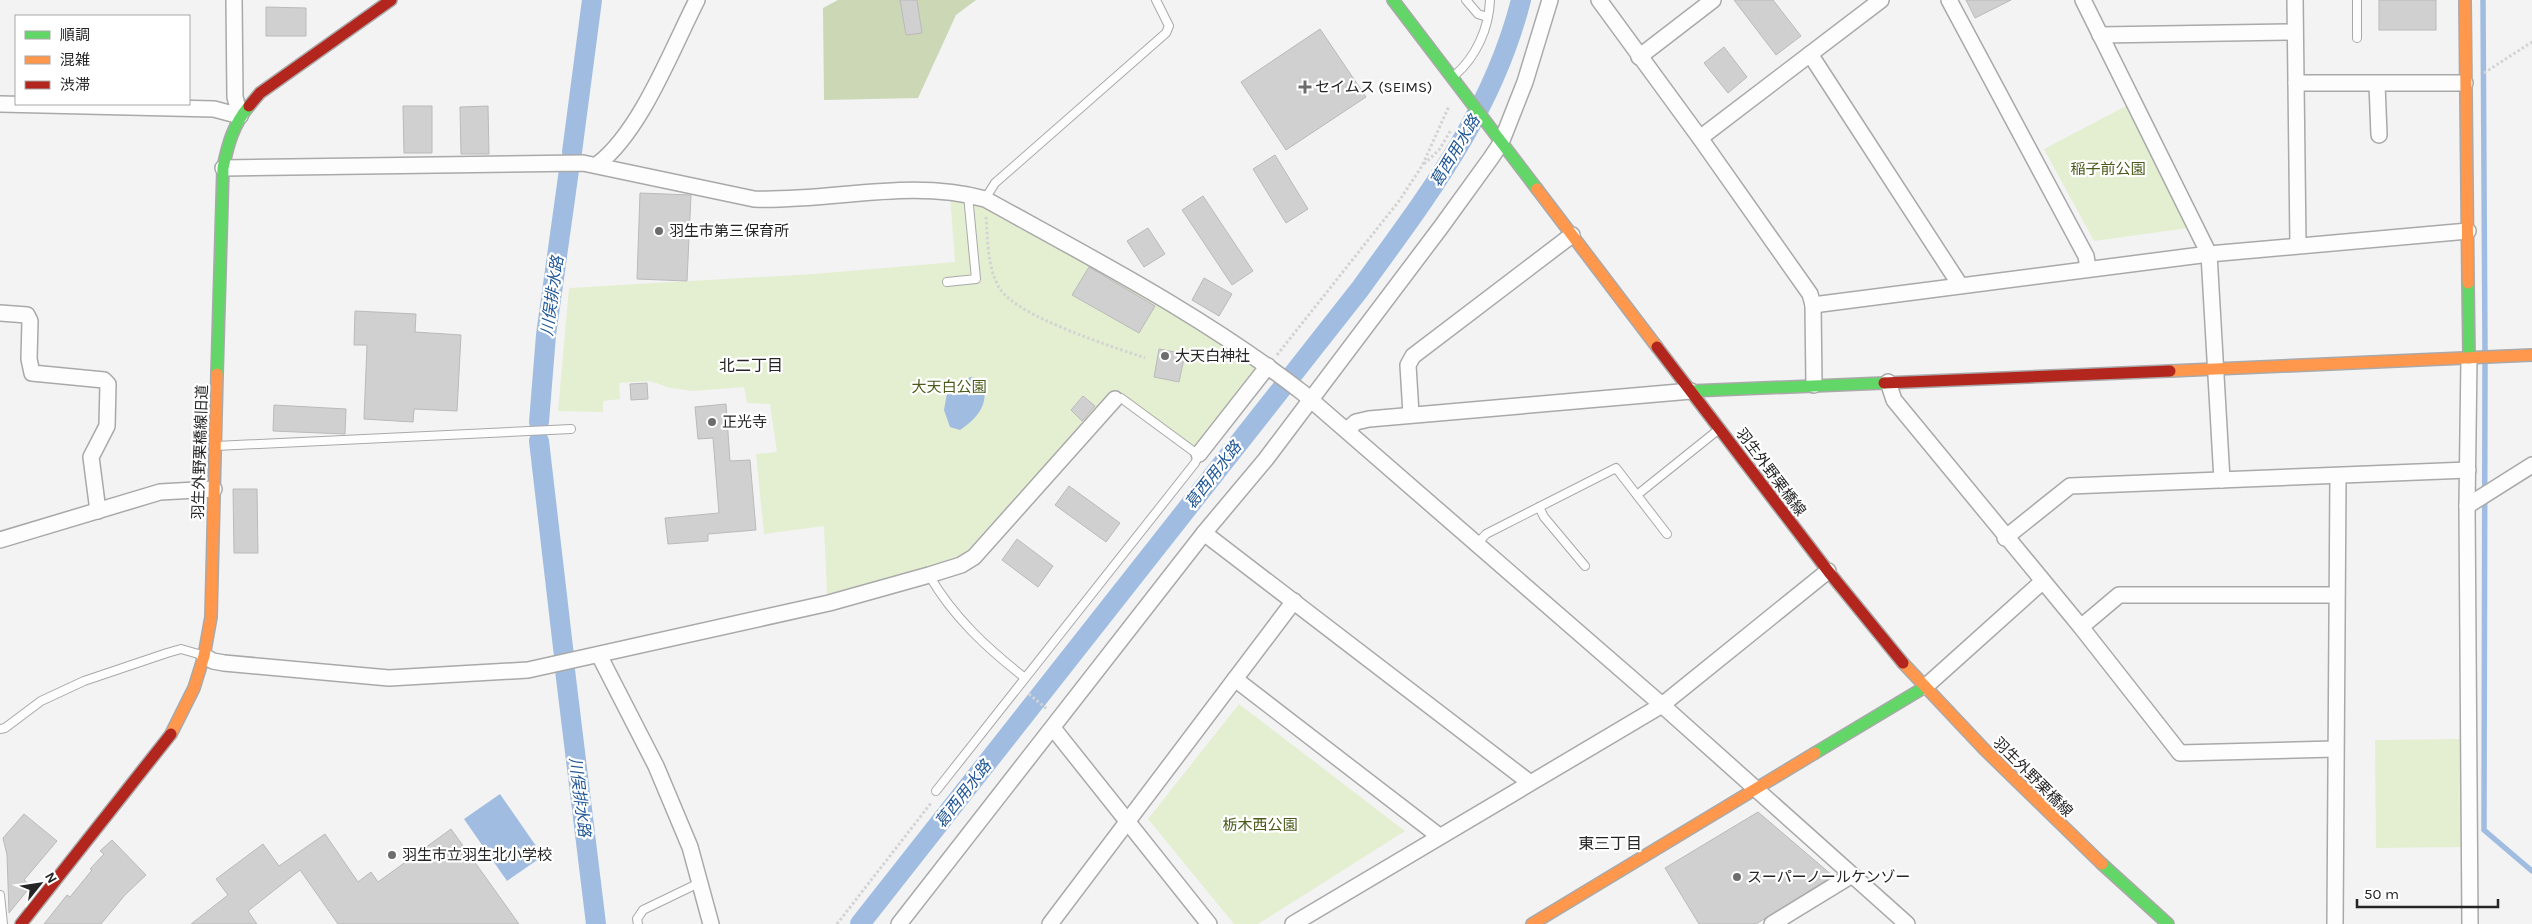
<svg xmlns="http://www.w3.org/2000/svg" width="2532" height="924" font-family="Karla,'Noto Sans JP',sans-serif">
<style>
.green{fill:#e4efd1}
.forest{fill:#cbd7b5}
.water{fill:#a0bde1}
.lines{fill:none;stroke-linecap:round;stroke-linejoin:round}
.stream{stroke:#a0bde1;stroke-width:5.5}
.canal{stroke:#a0bde1;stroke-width:20}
.building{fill:#d0d0d1;stroke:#bababb}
.lane-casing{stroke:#a9a9aa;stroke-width:10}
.street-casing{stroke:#a9a9aa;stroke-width:18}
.fast-casing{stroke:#a9a9aa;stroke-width:14}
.slow-casing{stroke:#a9a9aa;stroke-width:14}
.jam-casing{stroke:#a9a9aa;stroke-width:14}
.path{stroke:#d3d3d3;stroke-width:3;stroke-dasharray:2.5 2.5;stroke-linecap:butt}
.lane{stroke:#fdfdfd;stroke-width:8}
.street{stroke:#fdfdfd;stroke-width:15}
.fast{stroke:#63d668;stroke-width:11}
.slow{stroke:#ff974d;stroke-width:11}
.jam{stroke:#b3261e;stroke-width:11}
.poi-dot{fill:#6d6d6d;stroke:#fff;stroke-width:2}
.labels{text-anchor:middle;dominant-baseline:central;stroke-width:4.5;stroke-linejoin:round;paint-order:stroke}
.poi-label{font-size:15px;fill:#252525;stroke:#fff;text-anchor:start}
.park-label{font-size:15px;fill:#495c1b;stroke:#fff}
.street-label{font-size:15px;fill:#252525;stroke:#fff}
.water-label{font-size:16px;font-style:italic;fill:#225897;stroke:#fff}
.neighbourhood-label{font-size:16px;fill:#252525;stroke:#fff}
</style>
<rect width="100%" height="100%" fill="#f3f3f4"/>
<g class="green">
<path d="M 2128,105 L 2188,228 L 2094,241 L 2044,149 Z"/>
<path d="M 950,195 L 977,201 L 1173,312 L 1253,363 L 1255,373 L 1200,445 L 1193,446 L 1119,391 L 1105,398 L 958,561 L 827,594 L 824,526 L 764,534 L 756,454 L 777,452 L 770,404 L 747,403 L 744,387 L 693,391 L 671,388 L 650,381 L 619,383 L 620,399 L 603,401 L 603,412 L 558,411 L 569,288 L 814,274 L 955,262 Z"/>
<path d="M 1239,704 L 1405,831 L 1258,924 L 1234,924 L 1148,819 Z"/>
<path d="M 2461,739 L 2463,847 L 2376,848 L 2375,740 Z"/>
</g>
<path class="forest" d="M 838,0 L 976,0 L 956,15 L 918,98 L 824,100 L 823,8 Z"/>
<g class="water">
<path d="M 970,377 L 981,379 C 991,402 979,417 960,430 L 950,427 L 944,410 L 947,393 Z"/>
<path d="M 500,794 L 543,856 L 507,881 L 464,819 Z"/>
</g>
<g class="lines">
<g class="stream">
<path d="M 2483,0 L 2485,353"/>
<path d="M 2485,362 L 2484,830 L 2532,871"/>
</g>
<g class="canal">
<path d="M 572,152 L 592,0"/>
<path d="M 539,422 L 546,335 L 569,170"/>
<path d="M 539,441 L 564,656"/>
<path d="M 565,670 L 596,924"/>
<path d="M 860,924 L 1360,289 C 1427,196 1492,114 1521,0"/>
</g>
</g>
<g class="building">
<path d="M 900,0 L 917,0 L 922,33 L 906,35 Z"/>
<path d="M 1734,0 L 1773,0 L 1801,36 L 1776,55 Z"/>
<path d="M 1966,0 L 2011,0 L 1975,18 Z"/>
<rect x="2379" y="0" width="57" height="30"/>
<path d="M 266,7 L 306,8 L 306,36 L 266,36 Z"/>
<path d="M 1320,29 L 1366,97 L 1286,150 L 1241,82 Z"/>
<path d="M 1724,47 L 1747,77 L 1728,93 L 1704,63 Z"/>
<path d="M 403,106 L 432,106 L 432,153 L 404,153 Z"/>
<path d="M 488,106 L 489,154 L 461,154 L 460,107 Z"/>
<path d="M 1275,155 L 1308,209 L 1286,223 L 1253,169 Z"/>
<path d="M 640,193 L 691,195 L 687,281 L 637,279 Z"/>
<path d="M 1203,196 L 1253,271 L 1232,285 L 1182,210 Z"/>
<path d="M 1148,228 L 1165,254 L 1144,267 L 1127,241 Z"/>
<path d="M 1089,267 L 1155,306 L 1139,333 L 1072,295 Z"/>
<path d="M 1204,278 L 1232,294 L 1219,316 L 1192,300 Z"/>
<path d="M 355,311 L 416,314 L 415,332 L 461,335 L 457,411 L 414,409 L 413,422 L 364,419 L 367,345 L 354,345 Z"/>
<path d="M 1159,349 L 1185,354 L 1179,382 L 1154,377 Z"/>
<path d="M 647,383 L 648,399 L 631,400 L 630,384 Z"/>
<path d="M 1083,396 L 1095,406 L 1082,421 L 1071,410 Z"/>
<path d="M 726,404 L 730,461 L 750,460 L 756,530 L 708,534 L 708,541 L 668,544 L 665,518 L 719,513 L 713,438 L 698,439 L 695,407 Z"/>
<path d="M 274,405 L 346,409 L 345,434 L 273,431 Z"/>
<path d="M 1069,486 L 1120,523 L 1106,542 L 1055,505 Z"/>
<path d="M 233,489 L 257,489 L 258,553 L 234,553 Z"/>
<path d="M 1017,539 L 1053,566 L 1038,587 L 1002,560 Z"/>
<path d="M 1758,812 L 1833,876 L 1756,924 L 1699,924 L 1665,868 Z"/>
<path d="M 24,814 L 57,841 L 24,880 L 31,886 L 9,913 L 7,855 L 3,838 Z"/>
<path d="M 451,829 L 519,924 L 338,924 L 300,870 L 248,911 L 257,924 L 191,924 L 228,895 L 216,879 L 263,844 L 279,866 L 325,834 L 358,882 L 371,872 L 378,882 Z"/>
<path d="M 112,840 L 146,875 L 125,895 L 101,924 L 44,924 L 67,895 L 70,897 L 92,870 L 90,869 L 104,854 L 100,851 Z"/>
</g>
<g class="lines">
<defs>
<g id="lane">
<path d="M 1466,0 L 1478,14 L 1487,17"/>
<path d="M 2357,38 L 2357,0"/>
<path d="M 1455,75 C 1476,57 1489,28 1490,0"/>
<path d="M 985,199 L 995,183 L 1166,33 L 1169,26 L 1156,0"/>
<path d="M 947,282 L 976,279 L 968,195"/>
<path d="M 216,446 L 571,429"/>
<path d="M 1637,495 L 1718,430"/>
<path d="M 1539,507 L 1544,517 L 1585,566"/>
<path d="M 1476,545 L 1486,534 L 1616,468 L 1667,534"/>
<path d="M 929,575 C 953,617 988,649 1025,678"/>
<path d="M 0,729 L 5,728 L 41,701 L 84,681 L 167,653 L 181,649 L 202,655"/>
<path d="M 936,791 L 1195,463 L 1199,454 L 1193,451 L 1121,398 L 1115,399"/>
<path d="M 0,895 L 3,924"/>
<path d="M 638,924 L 637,919 L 643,910 L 701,882"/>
</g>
<g id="street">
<path d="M 234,0 L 235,97 L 240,116"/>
<path d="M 1599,0 L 1700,138 L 1810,294 L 1813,305 L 1814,385"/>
<path d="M 1949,0 L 2086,256 L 2088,268"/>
<path d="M 2083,0 L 2209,254 L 2222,480"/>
<path d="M 2295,0 L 2298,245"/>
<path d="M 2100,35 L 2295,32"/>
<path d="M 1810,54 L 1960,285"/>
<path d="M 1639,57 L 1713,0"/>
<path d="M 2296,83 L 2465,83"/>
<path d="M 2377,84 L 2379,135"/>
<path d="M 0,104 L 214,109 L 240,116"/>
<path d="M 1700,138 L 1881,0"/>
<path d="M 598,164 C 641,131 672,49 697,0"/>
<path d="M 223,168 L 583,163 L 754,199 C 831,202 909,178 985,199 C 1095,260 1204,316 1303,393 L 1662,705 L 1907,924"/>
<path d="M 1813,305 L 2209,254 L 2468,231"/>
<path d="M 0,313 L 27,315 L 30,321 L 29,359 L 32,373 L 104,380 L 108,384 L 107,426 L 91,457 L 98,511"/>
<path d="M 2469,358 L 2467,506 L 2470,924"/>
<path d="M 1888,382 L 1894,400 L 2081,627 L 2180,753 L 2334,749"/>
<path d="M 1411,414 L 1408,365 L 1413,356 L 1572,235"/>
<path d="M 1348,429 L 1356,422 L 1369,419 L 1691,391"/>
<path d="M 1199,454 L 1268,366"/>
<path d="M 2467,506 L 2532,465"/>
<path d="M 1204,533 L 1529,782"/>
<path d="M 2005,538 L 2070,486 L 2468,470"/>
<path d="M 0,540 L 160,492 L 214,489"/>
<path d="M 2081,627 L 2119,595 L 2335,595"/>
<path d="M 599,655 L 656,766 L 690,847 L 711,924"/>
<path d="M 204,656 L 213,661 L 224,663 L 389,678 L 528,670 L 829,603 L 929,575 L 961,565 L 974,557 L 1115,399"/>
<path d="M 1235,679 L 1439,836"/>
<path d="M 1925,687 L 2042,582"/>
<path d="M 1053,728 L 1209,924"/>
<path d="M 899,924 L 1204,533 L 1266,459 L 1441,227 L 1491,158 L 1501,143 L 1525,82 L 1550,0"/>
<path d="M 1050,924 L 1294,601"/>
<path d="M 1293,924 L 1662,705 L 1828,571"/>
<path d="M 1772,924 L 1852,875"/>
<path d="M 2335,924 L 2338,476"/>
</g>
<g id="fast">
<path d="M 1393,0 L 1537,189"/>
<path d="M 2468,283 L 2469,358"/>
<path d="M 217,374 L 223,168 C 228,144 233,125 249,106"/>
<path d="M 1691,391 L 1884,383"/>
<path d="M 1815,753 L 1925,687"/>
<path d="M 2102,864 L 2168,924"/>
</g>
<g id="slow">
<path d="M 2465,0 L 2468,283"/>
<path d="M 1537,189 L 1657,347"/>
<path d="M 2170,371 L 2532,355"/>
<path d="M 1903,663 L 1984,749 L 2102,864"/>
<path d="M 171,734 L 194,688 L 204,656 L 211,617 L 217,374"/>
<path d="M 1532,924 L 1815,753"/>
</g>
<g id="jam">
<path d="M 249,106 L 260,93 L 391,0"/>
<path d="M 1657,347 L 1828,571 L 1903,663"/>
<path d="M 1884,383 L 2170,371"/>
<path d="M 21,924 L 171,734"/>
</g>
</defs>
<use href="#lane" class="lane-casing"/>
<use href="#street" class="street-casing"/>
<use href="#fast" class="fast-casing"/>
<use href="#slow" class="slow-casing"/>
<use href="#jam" class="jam-casing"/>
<g class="path">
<path d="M 2484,73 L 2532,42"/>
<path d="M 1424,164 L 1439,150 L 1451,130"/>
<path d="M 986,217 C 988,241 987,268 1000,289 C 1018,317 1111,346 1145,358"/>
<path d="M 1277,355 L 1399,201 L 1422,166 L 1449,106"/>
<path d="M 1029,694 L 1047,709"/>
<path d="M 837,924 L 931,803"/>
</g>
<use href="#lane" class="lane"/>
<use href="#street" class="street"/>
<use href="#fast" class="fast"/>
<use href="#slow" class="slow"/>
<use href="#jam" class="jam"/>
</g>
<g class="poi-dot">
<path d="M1302.5 79.5h5v5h5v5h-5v5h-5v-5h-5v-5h5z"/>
<circle cx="659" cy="231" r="5"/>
<circle cx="1165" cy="356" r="5"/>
<circle cx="712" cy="422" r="5"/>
<circle cx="392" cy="855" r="5"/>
<circle cx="1737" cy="877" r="5"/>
</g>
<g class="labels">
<g class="poi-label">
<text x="1315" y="87">セイムス (SEIMS)</text>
<text x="669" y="231">羽生市第三保育所</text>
<text x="1175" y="356">大天白神社</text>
<text x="722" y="422">正光寺</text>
<text x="402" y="855">羽生市立羽生北小学校</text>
<text x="1747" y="877">スーパーノールケンゾー</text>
</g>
<g class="park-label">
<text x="2108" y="169">稲子前公園</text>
<text x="949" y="387">大天白公園</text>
<text x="1260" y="825">栃木西公園</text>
</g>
<g class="street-label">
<text transform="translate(200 452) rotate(-88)">羽生外野栗橋線旧道</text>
<text transform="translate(1771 472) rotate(53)">羽生外野栗橋線</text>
<text transform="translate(2033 777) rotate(45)">羽生外野栗橋線</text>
</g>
<g class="water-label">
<text transform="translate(1455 151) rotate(-59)">葛西用水路</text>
<text transform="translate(552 296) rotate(-82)">川俣排水路</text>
<text transform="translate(1213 475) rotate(-52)">葛西用水路</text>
<text transform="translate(963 794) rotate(-52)">葛西用水路</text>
<text transform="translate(580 797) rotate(83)">川俣排水路</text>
</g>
<g class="neighbourhood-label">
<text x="751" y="365">北二丁目</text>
<text x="1610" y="843">東三丁目</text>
</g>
</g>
<rect x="15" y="15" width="175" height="90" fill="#ffffff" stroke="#a8a8a8"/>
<rect x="25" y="31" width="25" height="8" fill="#63d668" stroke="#a8a8a8"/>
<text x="60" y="40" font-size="15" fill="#252525">順調</text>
<rect x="25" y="56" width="25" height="8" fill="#ff974d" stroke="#a8a8a8"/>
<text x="60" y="65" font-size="15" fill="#252525">混雑</text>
<rect x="25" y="81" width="25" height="8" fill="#b3261e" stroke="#a8a8a8"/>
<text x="60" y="90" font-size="15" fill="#252525">渋滞</text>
<g transform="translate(40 884) rotate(60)" stroke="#ffffff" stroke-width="4" paint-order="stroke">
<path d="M0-4L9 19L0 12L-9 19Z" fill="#252525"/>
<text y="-8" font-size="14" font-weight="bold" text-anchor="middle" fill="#252525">N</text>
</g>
<path d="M2357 899v8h141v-8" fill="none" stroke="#252525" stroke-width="2.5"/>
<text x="2364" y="899" font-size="15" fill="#252525" stroke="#ffffff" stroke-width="4" paint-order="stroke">50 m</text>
</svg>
